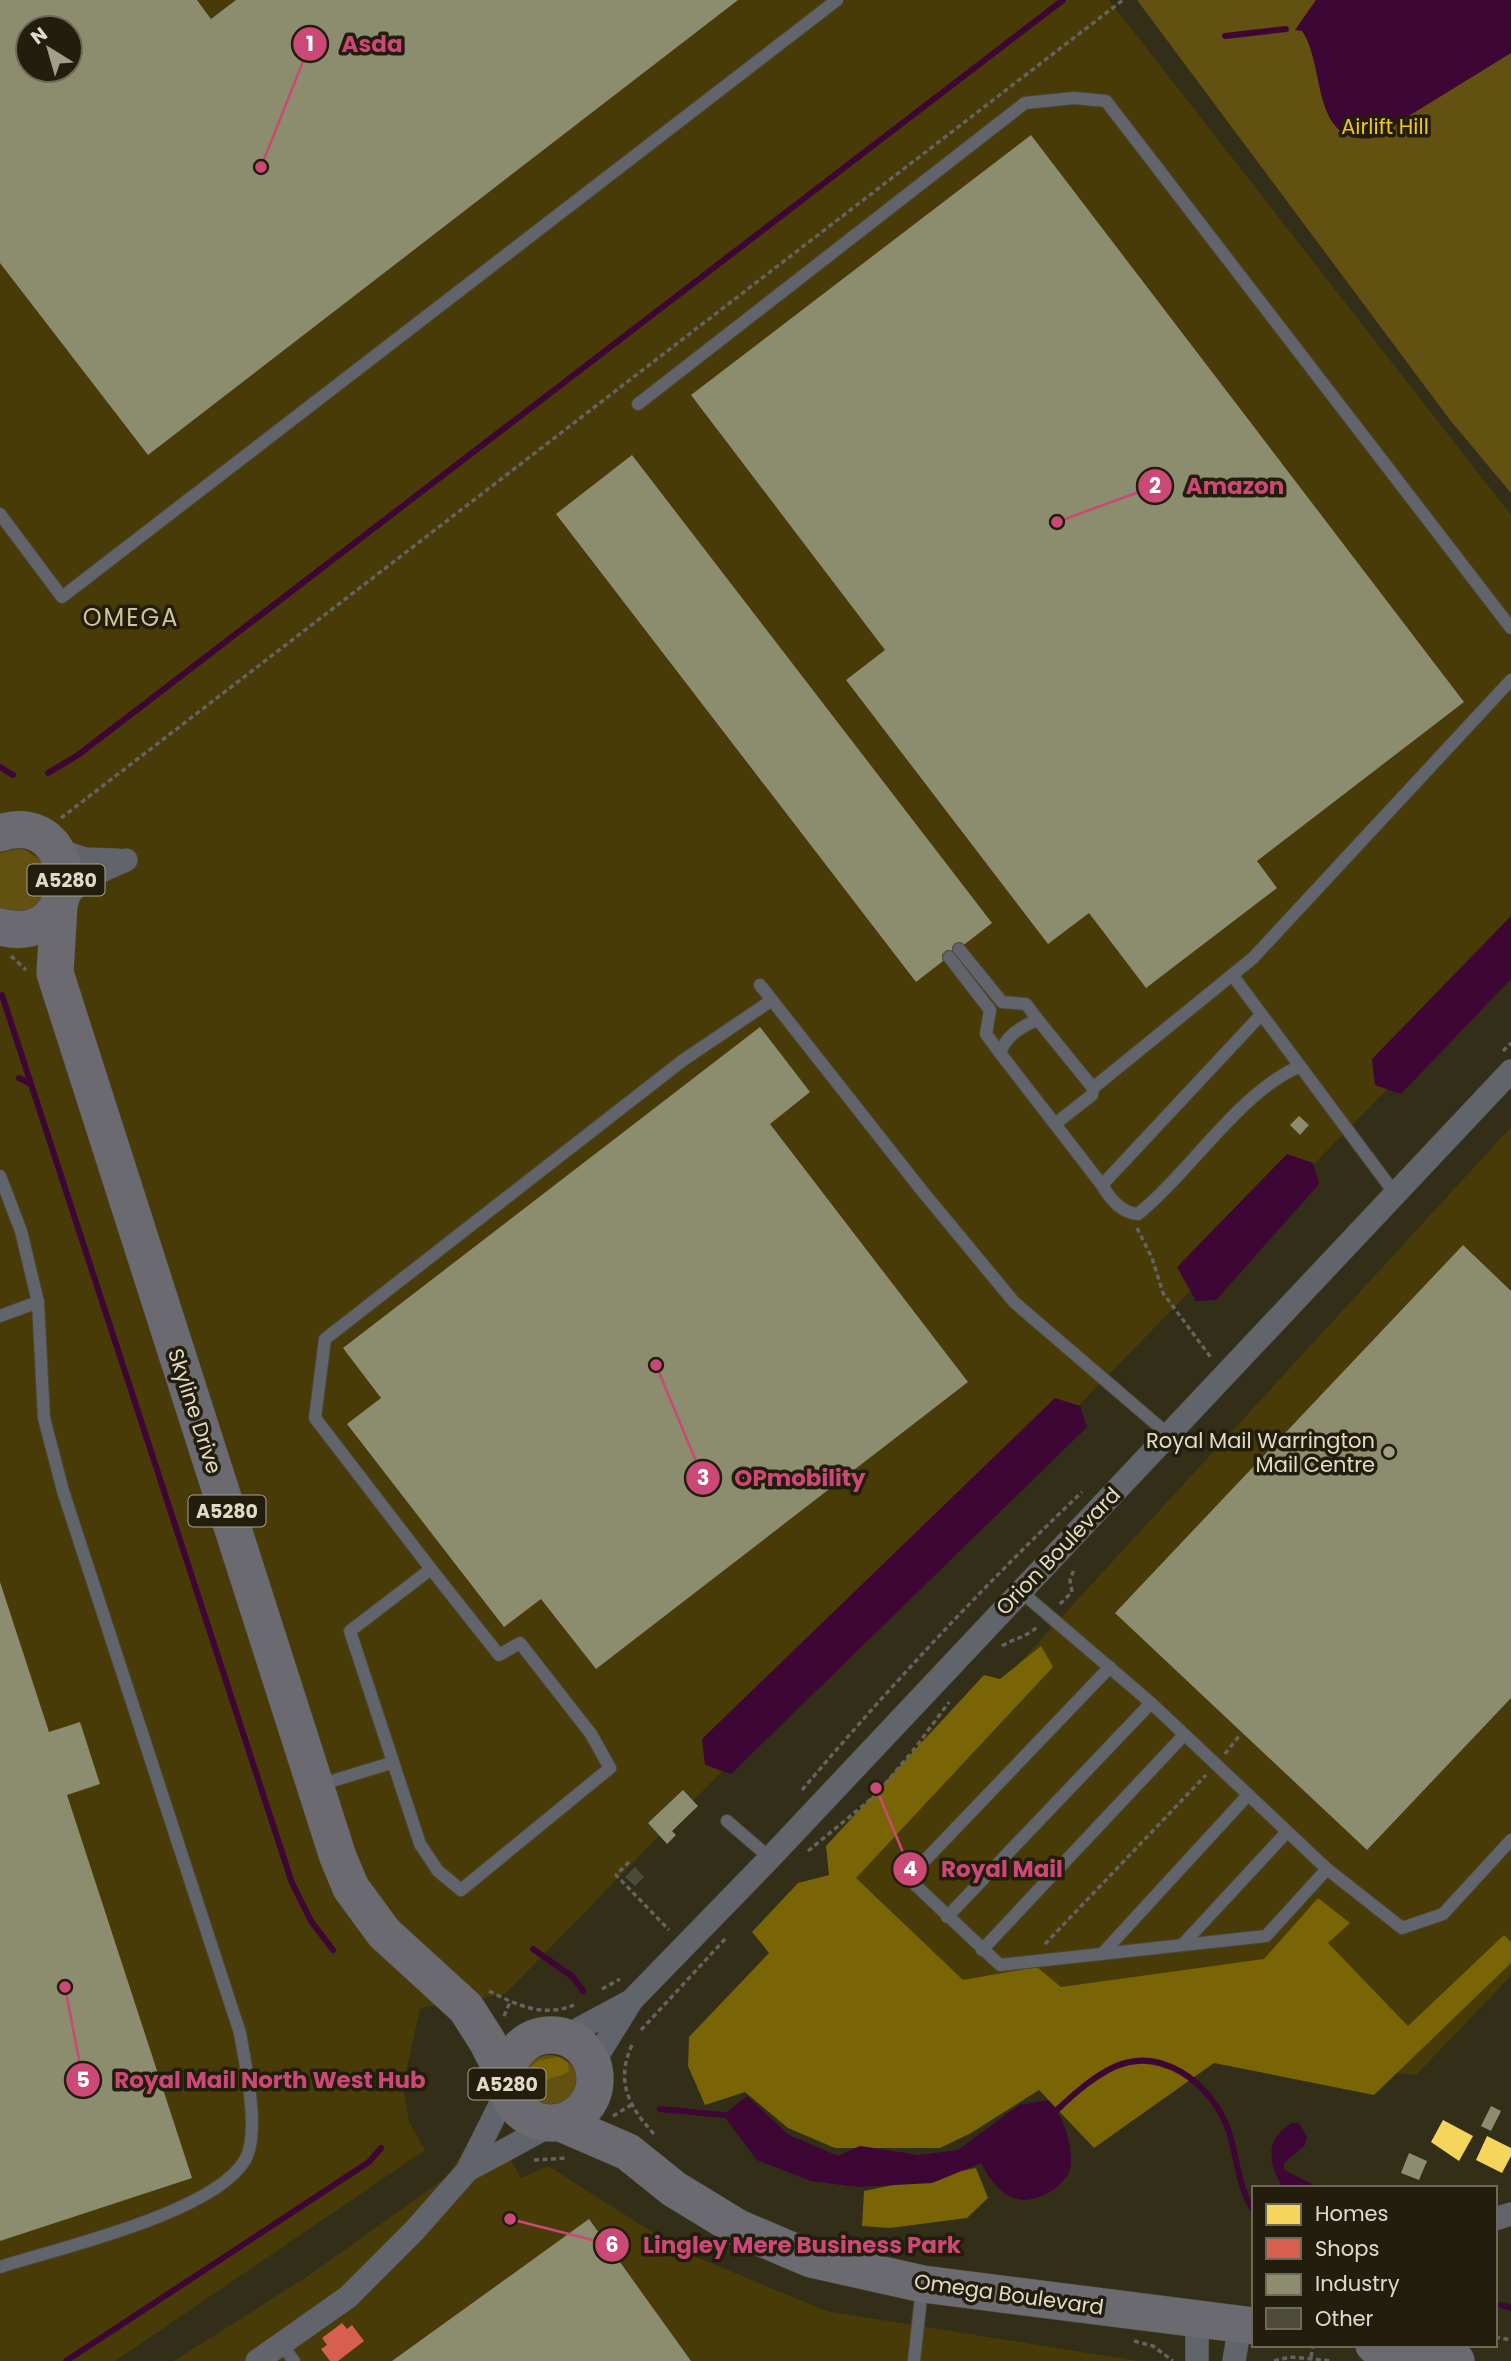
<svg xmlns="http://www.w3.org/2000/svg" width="1511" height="2361" font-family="Poppins,sans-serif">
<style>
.built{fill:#483b08;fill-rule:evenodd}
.green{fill:#635111}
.forest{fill:#796406}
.water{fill:#3d0635}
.homes{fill:#f6d55c}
.shops{fill:#d6604d}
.industry{fill:#8c8c6e;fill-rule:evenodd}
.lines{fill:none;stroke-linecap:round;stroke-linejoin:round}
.stream{stroke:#3d0635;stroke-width:6}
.building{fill:#4c4a38}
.service-casing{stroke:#4c4835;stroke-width:14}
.minor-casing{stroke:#4c4835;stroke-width:24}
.primary-casing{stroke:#4c4835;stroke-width:38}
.path{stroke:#636462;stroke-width:3.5;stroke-dasharray:5 3.5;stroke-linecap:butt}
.service{stroke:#62646b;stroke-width:12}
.minor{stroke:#62646b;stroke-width:23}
.primary{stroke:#6a6a70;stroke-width:37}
.poi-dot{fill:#a49e88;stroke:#221d0c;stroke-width:2.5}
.labels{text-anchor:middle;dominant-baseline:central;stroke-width:7;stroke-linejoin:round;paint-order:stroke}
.shield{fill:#221d0c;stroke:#a8a28e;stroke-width:2}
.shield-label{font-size:19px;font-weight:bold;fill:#e1dbc5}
.park-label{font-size:21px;fill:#efc61d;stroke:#221d0c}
.street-label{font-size:21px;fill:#e1dbc5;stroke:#221d0c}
.poi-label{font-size:21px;fill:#e1dbc5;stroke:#221d0c;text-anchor:end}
.quarter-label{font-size:24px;letter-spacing:2px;fill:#d0c397;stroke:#221d0c}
.leader{fill:none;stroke:#ca4976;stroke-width:2.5}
.callout-dot{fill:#ca4976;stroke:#221d0c;stroke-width:2.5}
.mark-label{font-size:21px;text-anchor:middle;font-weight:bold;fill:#fff}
.callout-label{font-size:23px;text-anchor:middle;font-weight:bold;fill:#ca4976;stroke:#221d0c;stroke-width:7;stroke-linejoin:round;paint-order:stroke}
</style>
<rect width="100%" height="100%" fill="#332e17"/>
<g class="built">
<path d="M 0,0 L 1109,0 L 1511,515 L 1511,962 L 505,1994 L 420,2008 L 403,2087 L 409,2122 L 425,2150 L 115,2361 L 0,2361 ZM 28,28 L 70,28 L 70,70 L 28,70 Z"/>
<path d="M 1511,1127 L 1511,1976 L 1416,2075 L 971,2022 L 824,1887 L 849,1849 Z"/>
<path d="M 480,2125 L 504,2148 L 521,2178 L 548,2166 L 682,2251 L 826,2311 L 1138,2361 L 174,2361 L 308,2276 L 433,2187 L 448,2175 Z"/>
</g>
<g class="green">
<path d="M 1137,0 L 1511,0 L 1511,493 L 1450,420 Z"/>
<path d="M 16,849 L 26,850 L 43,862 L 47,893 L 32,911 L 0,911 L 0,853 Z"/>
<circle cx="550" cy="2083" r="28"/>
</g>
<g class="forest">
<path d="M 1041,1646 L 1053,1667 L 856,1878 L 963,1980 L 1037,1967 L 1061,1987 L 1264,1959 L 1318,1898 L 1350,1923 L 1328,1943 L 1408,2026 L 1504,1935 L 1511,1942 L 1511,1963 L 1374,2095 L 1214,2063 L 1094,2148 L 1039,2090 L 971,2133 L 940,2148 L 835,2148 L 788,2128 L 745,2092 L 705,2105 L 688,2066 L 689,2037 L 769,1953 L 752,1932 L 798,1883 L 829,1875 L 826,1846 L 984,1675 L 1000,1679 Z"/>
<path d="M 559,2057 L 568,2063 L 569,2071 C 561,2078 552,2075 542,2083 L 534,2083 L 529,2076 L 530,2067 L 539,2060 Z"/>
<path d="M 976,2168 L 988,2198 L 967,2218 L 890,2228 L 862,2226 L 864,2191 Z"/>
</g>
<g class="water">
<path d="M 1316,0 L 1511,0 L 1511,53 L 1373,138 C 1310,146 1326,65 1302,31 L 1295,30 Z"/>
<path d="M 1511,916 L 1511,979 L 1401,1094 L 1375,1085 L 1372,1059 Z"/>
<path d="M 1287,1154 L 1313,1163 L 1319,1184 L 1216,1300 L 1196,1301 L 1177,1267 Z"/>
<path d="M 1055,1398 L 1080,1406 L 1087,1427 L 731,1774 L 705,1765 L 702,1739 Z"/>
<path d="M 747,2096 L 789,2135 L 838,2156 L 860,2146 L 919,2155 L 958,2150 L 1019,2105 L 1048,2100 C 1063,2113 1076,2151 1069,2172 C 1066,2179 1057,2188 1050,2192 C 1016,2211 997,2193 981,2163 L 932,2183 L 858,2187 L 811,2181 L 757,2160 L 723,2115 Z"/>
<path d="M 1292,2123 L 1299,2123 L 1307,2137 L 1305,2145 L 1284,2163 L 1284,2170 L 1320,2188 L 1283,2188 C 1268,2162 1264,2140 1292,2123 Z"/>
</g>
<g class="homes">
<path d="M 1443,2120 L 1473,2136 L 1459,2161 L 1431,2142 Z"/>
<path d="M 1487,2136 L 1511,2148 L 1511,2156 L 1502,2173 L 1476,2160 Z"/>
</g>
<path class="shops" d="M 342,2323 L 347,2329 L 352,2325 L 364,2341 L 338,2361 L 330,2361 L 321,2349 L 327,2345 L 322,2338 Z"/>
<g class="industry">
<path d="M 0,0 L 197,0 L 211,19 L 236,0 L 738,0 L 148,455 L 0,263 ZM 28,28 L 70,28 L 70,70 L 28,70 Z"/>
<path d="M 1031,135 L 1464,702 L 1257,861 L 1277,888 L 1146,988 L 1089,913 L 1048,944 L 846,680 L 885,650 L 691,395 Z"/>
<path d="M 632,455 L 992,923 L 916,982 L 556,514 Z"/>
<path d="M 760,1027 L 810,1092 L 770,1124 L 968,1382 L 596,1669 L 541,1599 L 504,1627 L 347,1424 L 381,1398 L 343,1348 Z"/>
<path d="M 1299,1116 L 1309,1125 L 1300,1135 L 1290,1125 Z"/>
<path d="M 1463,1245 L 1511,1291 L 1511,1698 L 1367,1850 L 1115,1613 Z"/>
<path d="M 0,1582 L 49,1732 L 80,1722 L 100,1784 L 67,1795 L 192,2178 L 0,2241 Z"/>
<path d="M 683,1790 L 698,1806 L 672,1831 L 676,1835 L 667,1844 L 648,1823 Z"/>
<path d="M 1491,2106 L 1501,2111 L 1491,2131 L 1481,2126 Z"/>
<path d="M 1409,2153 L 1427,2161 L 1419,2180 L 1401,2173 Z"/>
<path d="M 589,2219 L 691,2361 L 392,2361 Z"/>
</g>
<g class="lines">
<g class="stream">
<path d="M 1225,36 L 1286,29"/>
<path d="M 0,767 L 13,775"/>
<path d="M 48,773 L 78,755 L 1063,0"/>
<path d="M 2,995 L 292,1883 L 311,1921 L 333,1950"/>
<path d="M 19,1078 L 31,1084"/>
<path d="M 533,1949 L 573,1977 L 583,1991"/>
<path d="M 660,2109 L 723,2115"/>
<path d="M 1058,2109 C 1075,2093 1093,2077 1114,2067 C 1161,2046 1208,2082 1226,2124 C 1238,2153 1236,2185 1254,2211"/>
<path d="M 1501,2305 L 1511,2308"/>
<path d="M 66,2361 L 369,2162 L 381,2148"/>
</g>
</g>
<path class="building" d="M 635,1867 L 644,1877 L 635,1886 L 625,1877 Z"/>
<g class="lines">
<defs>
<g id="service">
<path d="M 638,404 L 1025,103 L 1074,98 L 1106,101 L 1511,628"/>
<path d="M 0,514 L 62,597 L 837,0"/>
<path d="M 959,949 L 1002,1002 L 1026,1004 L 1038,1020"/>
<path d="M 949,957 L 990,1010 L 986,1034 L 1000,1053"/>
<path d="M 1233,976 L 1396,1195"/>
<path d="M 760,985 L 923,1192 L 1014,1302 L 1170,1436"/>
<path d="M 1260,1016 L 1102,1185 C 1110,1199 1121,1213 1138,1214 C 1191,1171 1238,1094 1298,1067"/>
<path d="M 1055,1124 L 1092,1095 L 1093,1088"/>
<path d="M 0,1176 L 21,1231 L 38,1302 L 44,1418 L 63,1491 L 240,2033 C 245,2064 261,2132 245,2160 C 214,2213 59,2248 0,2267"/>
<path d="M 1102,1185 L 1000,1053 C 1006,1036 1021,1026 1038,1020 L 1093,1088 L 1253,958 L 1511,680"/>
<path d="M 0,1316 L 38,1302"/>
<path d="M 431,1569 L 499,1655 L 520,1643 L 591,1734 L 610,1768 L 461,1890 L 438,1871 L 420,1844 L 350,1631 Z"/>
<path d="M 431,1569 L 315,1418 L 325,1339 L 682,1061 L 772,1000"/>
<path d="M 1019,1590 L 1151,1703 L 1327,1869 L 1402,1928 L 1443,1914 L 1511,1840"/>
<path d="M 1110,1667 L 908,1878 L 1000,1965 L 1266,1936 L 1327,1869"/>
<path d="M 319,1785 L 391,1763"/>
<path d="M 727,1821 L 770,1858"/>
<path d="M 947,1917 L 1151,1703"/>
<path d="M 1184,1943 L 1287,1832"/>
<path d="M 982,1950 L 1184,1735"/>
<path d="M 1102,1954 L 1248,1795"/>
<path d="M 282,2345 L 294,2361"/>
<path d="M 914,2361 L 922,2288"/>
</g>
<g id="minor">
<path d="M 56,849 L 85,859 L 117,860"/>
<path d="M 61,901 L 88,877 L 126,860"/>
<path d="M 564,2037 L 629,2002"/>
<path d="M 593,2063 L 632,2000 L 770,1858 L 1511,1071"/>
<path d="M 470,2169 L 553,2124"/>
<path d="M 1495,2219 L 1511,2214"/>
<path d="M 1197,2319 L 1197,2361"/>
<path d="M 257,2361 L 348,2297 L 414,2231 L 467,2171 L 508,2089"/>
<path d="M 1234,2361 L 1240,2325"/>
</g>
<g id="primary">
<path d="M 0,833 C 82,806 88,950 0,927"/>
<path d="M 59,905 L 55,973 L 338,1857 L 351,1888 L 384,1933 L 466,2008 L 487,2041 L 507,2080"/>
<circle cx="551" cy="2079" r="44"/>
<path d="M 561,2123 L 628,2152 L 674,2189 L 738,2228 L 811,2259 L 923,2284 L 1254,2326"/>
<path d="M 1374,2345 L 1456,2361"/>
</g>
</defs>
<use href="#service" class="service-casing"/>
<use href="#minor" class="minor-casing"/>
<use href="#primary" class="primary-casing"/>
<g class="path">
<path d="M 61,818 L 1123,0"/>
<path d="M 11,956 L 26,970"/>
<path d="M 1503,1051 L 1511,1043"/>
<path d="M 1137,1228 L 1152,1258 L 1163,1293 L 1212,1359"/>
<path d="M 1060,1604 L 1072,1592 L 1070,1580 L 1074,1569"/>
<path d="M 1002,1646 C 1015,1638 1025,1638 1037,1627"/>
<path d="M 1225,1754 L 1239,1736"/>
<path d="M 802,1790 C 890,1686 983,1586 1082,1492"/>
<path d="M 808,1851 L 876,1795 L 916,1747 L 949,1702"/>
<path d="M 629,1862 L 616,1875 L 669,1930"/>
<path d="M 1045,1944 L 1206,1775"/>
<path d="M 602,1989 L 620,1979"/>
<path d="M 489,1991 C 517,2005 543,2018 574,2005"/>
<path d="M 504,2016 L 510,2002"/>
<path d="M 641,2030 L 726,1938"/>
<path d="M 632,2045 C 615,2082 629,2107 655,2135"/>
<path d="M 613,2116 L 631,2105"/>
<path d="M 534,2160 L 568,2158"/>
<path d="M 1495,2337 L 1511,2340"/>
<path d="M 1134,2341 L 1153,2346 L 1173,2361"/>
<path d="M 1311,2357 L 1313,2345"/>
<path d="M 1274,2361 L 1290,2357 L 1333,2361"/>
</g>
<use href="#service" class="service"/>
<use href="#minor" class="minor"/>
<use href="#primary" class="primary"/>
</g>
<circle class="poi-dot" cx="1389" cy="1452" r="7"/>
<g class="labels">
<g class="shield">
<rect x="27.5" y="864.5" width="77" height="31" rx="5"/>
<rect x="188.5" y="1495.5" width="77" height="31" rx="5"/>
<rect x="468.5" y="2068.5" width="77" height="31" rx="5"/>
</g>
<g class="shield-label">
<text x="66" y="880">A5280</text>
<text x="227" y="1511">A5280</text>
<text x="507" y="2084">A5280</text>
</g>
<g class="park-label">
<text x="1385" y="126">Airlift Hill</text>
</g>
<g class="street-label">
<text transform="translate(195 1411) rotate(72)">Skyline Drive</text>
<text transform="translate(1058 1551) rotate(-46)">Orion Boulevard</text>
<text transform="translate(1009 2294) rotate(8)">Omega Boulevard</text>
</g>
<g class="poi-label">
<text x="1375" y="1440">Royal Mail Warrington<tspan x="1375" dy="24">Mail Centre</tspan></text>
</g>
<g class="quarter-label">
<text x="131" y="617">OMEGA</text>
</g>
</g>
<path class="leader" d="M261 167L310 44M1057 522L1155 486M656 1365L703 1478M876 1788L910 1869M65 1987L83 2080M510 2219L612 2245"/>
<g class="callout-dot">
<circle cx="261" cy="167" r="7"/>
<circle cx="1057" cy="522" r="7"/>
<circle cx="656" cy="1365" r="7"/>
<circle cx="876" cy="1788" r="7"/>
<circle cx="65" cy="1987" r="7"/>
<circle cx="510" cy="2219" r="7"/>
<circle cx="310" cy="44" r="18"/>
<circle cx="1155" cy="486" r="18"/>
<circle cx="703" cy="1478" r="18"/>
<circle cx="910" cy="1869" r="18"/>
<circle cx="83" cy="2080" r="18"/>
<circle cx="612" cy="2245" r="18"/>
</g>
<g class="mark-label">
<text x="310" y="51">1</text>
<text x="1155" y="493">2</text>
<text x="703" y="1485">3</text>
<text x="910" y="1876">4</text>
<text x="83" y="2087">5</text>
<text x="612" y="2252">6</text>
</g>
<g class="callout-label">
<text x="372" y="52">Asda</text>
<text x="1235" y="494">Amazon</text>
<text x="800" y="1486">OPmobility</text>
<text x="1002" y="1877">Royal Mail</text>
<text x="270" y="2088">Royal Mail North West Hub</text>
<text x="802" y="2253">Lingley Mere Business Park</text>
</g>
<rect x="1252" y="2186" width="245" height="161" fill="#221d0c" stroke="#6e6956" stroke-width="2"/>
<rect x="1266" y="2204" width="35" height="21" fill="#f6d55c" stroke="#6e6956" stroke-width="2"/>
<text x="1315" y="2221" font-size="21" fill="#e1dbc5">Homes</text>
<rect x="1266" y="2238" width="35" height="21" fill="#d6604d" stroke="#6e6956" stroke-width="2"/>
<text x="1315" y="2256" font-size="21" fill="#e1dbc5">Shops</text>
<rect x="1266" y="2274" width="35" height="21" fill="#8c8c6e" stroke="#6e6956" stroke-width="2"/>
<text x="1315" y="2291" font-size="21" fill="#e1dbc5">Industry</text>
<rect x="1266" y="2308" width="35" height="21" fill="#4c4a38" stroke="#6e6956" stroke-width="2"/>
<text x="1315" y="2326" font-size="21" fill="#e1dbc5">Other</text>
<g transform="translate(49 49) rotate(323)"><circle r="33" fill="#221d0c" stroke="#6e6956" stroke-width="2"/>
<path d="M0-5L12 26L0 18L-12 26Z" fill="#a49e88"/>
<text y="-10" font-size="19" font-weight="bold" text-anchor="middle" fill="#e1dbc5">N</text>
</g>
</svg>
